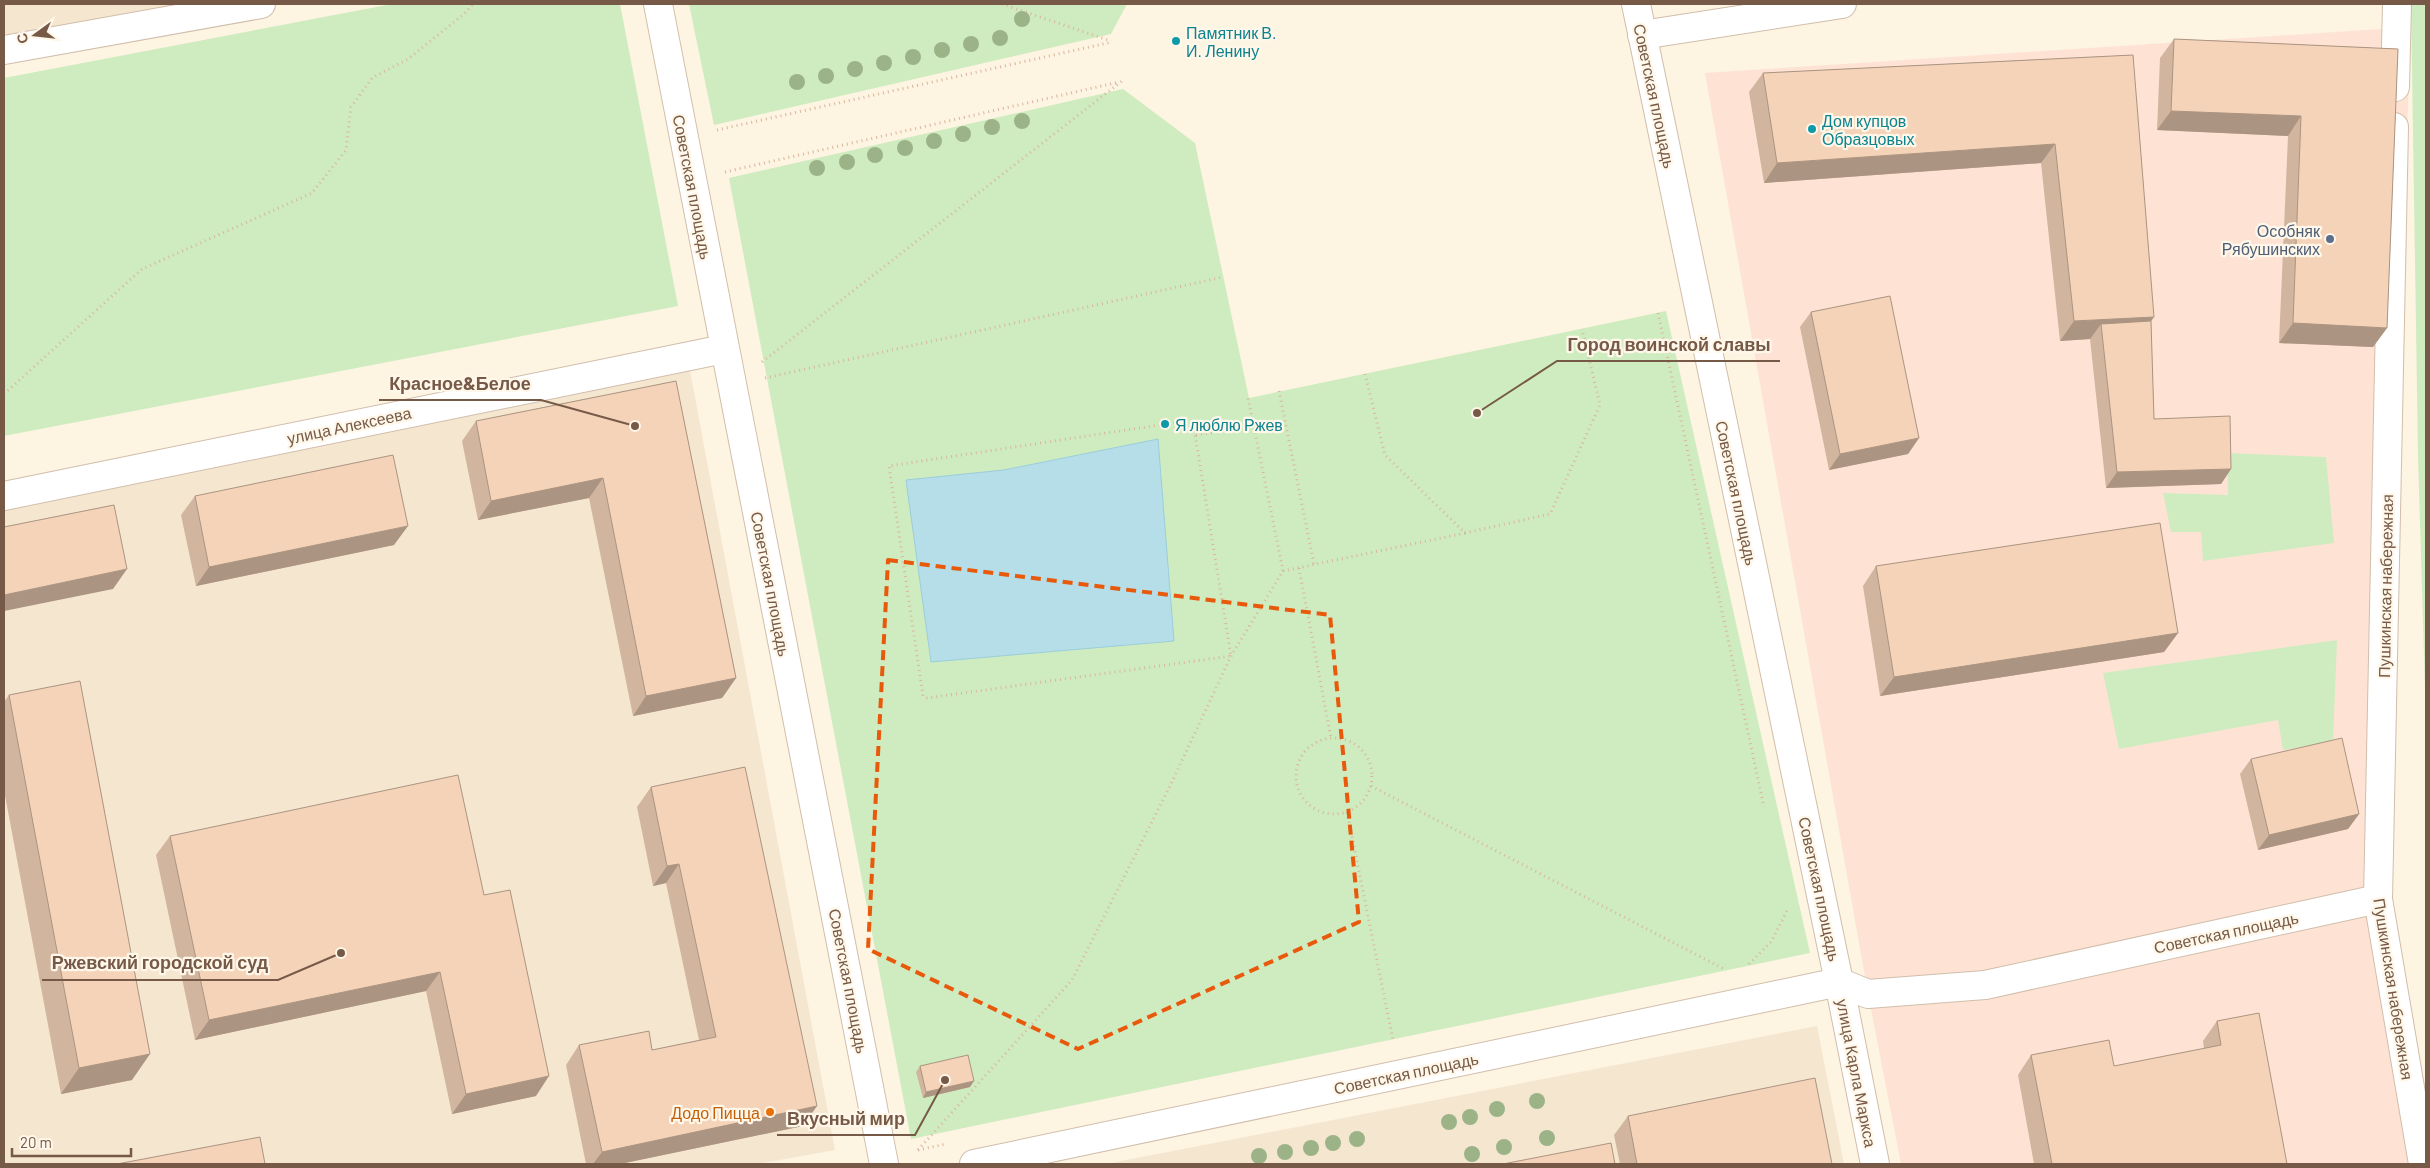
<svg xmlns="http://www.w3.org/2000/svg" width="2430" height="1168" font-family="Barlow,sans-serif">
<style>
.residential{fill:#f5e6d0}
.commercial{fill:#fee3d5}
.green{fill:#cfecc0}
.water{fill:#b5dee8;stroke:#9bcdda}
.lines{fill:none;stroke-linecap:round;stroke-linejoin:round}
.minor-casing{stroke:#d1beab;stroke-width:30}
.path{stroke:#d9b69b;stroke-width:3;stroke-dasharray:1 4;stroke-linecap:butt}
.minor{stroke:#fff;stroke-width:28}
.tree{fill:#9cb388}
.wall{fill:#d2b59e}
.shaded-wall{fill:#ab9481}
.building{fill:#f4d3b8;stroke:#ab9481}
.marked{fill:none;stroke:#e8590c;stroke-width:4;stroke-dasharray:10 6;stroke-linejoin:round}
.culture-dot{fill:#0f9aa8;stroke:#fff7e9;stroke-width:2}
.service-dot{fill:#5c6f8a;stroke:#fff7e9;stroke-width:2}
.food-dot{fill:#e8710a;stroke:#fff7e9;stroke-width:2}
.labels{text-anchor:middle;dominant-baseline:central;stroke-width:4.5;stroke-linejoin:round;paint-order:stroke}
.culture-label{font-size:16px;fill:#0d838f;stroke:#fff7e9;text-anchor:start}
.street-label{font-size:16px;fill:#765a47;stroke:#fff7e9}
.service-label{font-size:16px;fill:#4e5e75;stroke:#fff7e9;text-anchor:end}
.food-label{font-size:16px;fill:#c56008;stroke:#fff7e9;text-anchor:end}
.leader{fill:none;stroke:#765a47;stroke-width:2}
.callout-dot{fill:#765a47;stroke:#fff7e9;stroke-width:2}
.callout-label{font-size:18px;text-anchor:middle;font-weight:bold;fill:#765a47;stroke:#fff7e9;stroke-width:4.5;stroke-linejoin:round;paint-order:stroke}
</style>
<rect width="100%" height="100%" fill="#fdf4e2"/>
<g class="residential">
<path d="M 4,4 L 243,4 L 4,48 Z"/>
<path d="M 686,349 L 835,1150 L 758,1164 L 4,1164 L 4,484 Z"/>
<path d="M 1817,1026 L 1844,1164 L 1106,1164 Z"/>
</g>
<path class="commercial" d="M 2411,27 L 2378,896 L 2419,1164 L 1901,1164 L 1868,994 L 1705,73 Z"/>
<g class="green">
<path d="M 392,4 L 620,4 L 678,306 L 4,436 L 4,78 Z"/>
<path d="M 689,4 L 1127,4 L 1111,34 L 714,125 Z"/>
<path d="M 2411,4 L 2426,4 L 2426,722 L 2418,456 Z"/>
<path d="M 1123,89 L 1195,143 L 1249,398 L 1666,311 L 1810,953 L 911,1139 L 729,178 Z"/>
<path d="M 2227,453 L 2326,457 L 2334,543 L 2203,561 L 2201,532 L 2171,532 L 2163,493 L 2228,495 Z"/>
<path d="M 2337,640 L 2333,742 L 2283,750 L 2278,720 L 2119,749 L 2103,673 Z"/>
</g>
<path class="water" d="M 1158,439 L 1174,641 L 931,662 L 906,480 L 1004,470 Z"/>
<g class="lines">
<defs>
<g id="minor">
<path d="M 658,4 L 884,1164"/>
<path d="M 1636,4 L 1839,982 L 1875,1164"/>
<path d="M 1642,35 L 1842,4"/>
<path d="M 4,50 L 261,4"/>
<path d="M 2395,87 L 2397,4"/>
<path d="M 2394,127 L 2378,899 L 2423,1164"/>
<path d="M 4,496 L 724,349"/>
<path d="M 974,1164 L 1839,982 L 1868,994 L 1985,985 L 2378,899"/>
</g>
</defs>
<use href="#minor" class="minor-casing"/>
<g class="path">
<path d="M 1002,4 L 1111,41"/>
<path d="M 717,130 L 1112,42"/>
<path d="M 725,172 L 1119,82"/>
<path d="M 1658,313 L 1764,807"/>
<path d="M 762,362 L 1122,81"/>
<path d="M 1365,374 L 1385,455 L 1465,533 L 1550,514 L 1600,405 L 1582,329"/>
<path d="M 765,378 L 1223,277"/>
<path d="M 1279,391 L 1314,564"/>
<path d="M 4,394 L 142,269 L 312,193 L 346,150 L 351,107 L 372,78 L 408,59 L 464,14 L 473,4"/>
<path d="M 1186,421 L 1192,422 L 1194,428 L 1231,656 L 927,698 L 923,696 L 889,466 Z"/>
<path d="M 1196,435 L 1254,426"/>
<path d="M 1299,568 L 1331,738"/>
<path d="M 1283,571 L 1465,533"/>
<circle cx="1334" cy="776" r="38"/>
<path d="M 1371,786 L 1726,970"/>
<path d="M 1347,812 L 1393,1040"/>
<path d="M 1749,964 L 1771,942 L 1787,911"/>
<path d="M 918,1150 L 946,1144"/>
<path d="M 918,1150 L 1072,980 L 1170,786 L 1231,656 L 1283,571 L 1248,398"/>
</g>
<use href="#minor" class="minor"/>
</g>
<g class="tree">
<circle cx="1022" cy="19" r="8"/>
<circle cx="1000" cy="38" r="8"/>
<circle cx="971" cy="44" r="8"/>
<circle cx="942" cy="50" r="8"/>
<circle cx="913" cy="57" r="8"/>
<circle cx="884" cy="63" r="8"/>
<circle cx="855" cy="69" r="8"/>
<circle cx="826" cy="76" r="8"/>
<circle cx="797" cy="82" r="8"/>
<circle cx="1022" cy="121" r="8"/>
<circle cx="992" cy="127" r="8"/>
<circle cx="963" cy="134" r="8"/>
<circle cx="934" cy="141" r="8"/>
<circle cx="905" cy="148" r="8"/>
<circle cx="875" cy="155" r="8"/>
<circle cx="847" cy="162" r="8"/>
<circle cx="817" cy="168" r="8"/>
<circle cx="1537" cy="1101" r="8"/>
<circle cx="1497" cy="1109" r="8"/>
<circle cx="1470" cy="1117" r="8"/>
<circle cx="1449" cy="1122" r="8"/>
<circle cx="1547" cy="1138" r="8"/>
<circle cx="1357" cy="1139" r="8"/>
<circle cx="1333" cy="1143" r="8"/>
<circle cx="1504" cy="1147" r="8"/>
<circle cx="1311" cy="1148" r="8"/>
<circle cx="1285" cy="1152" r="8"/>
<circle cx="1472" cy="1154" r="8"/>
<circle cx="1259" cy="1156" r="8"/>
</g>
<g class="wall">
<path d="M 2174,39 L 2398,49 L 2387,328 L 2373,347 L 2279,343 L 2288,136 L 2157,130 L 2160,58 Z"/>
<path d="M 2133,55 L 2151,321 L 2154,419 L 2231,469 L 2221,484 L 2106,488 L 2090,339 L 2060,341 L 2041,163 L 1764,183 L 1749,92 L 1763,73 Z"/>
<path d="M 1811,312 L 1919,438 L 1908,454 L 1829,470 L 1800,327 Z"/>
<path d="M 676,381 L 736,678 L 722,698 L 633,716 L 589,498 L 478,520 L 462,441 L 476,421 Z"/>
<path d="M 195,496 L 394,545 L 196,586 L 181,515 Z"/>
<path d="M 1876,566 L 2178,633 L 2164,652 L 1880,696 L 1863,586 Z"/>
<path d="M 9,695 L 132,1080 L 61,1094 L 4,790 L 4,702 Z"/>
<path d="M 2251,759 L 2359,814 L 2348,829 L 2258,850 L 2240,774 Z"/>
<path d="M 651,787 L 803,1126 L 620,1164 L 586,1164 L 566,1065 L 579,1045 L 652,1050 L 699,1040 L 666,883 L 653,886 L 637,807 Z"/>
<path d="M 170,836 L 484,895 L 536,1096 L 452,1114 L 426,991 L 195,1040 L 156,855 Z"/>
<path d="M 2217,1021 L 2287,1164 L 2034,1164 L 2018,1075 L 2031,1055 L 2114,1066 L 2204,1049 L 2203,1041 Z"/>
<path d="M 920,1066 L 970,1087 L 923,1098 L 916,1072 Z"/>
<path d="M 1628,1116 L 1832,1164 L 1620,1164 L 1614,1135 Z"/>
</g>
<g class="shaded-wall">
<path d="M 2171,111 L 2301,116 L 2288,136 L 2157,130 Z"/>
<path d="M 2055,144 L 2041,163 L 1764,183 L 1777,163 Z"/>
<path d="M 2154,317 L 2141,336 L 2101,324 L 2090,339 L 2060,341 L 2074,321 Z"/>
<path d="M 2293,323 L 2387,328 L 2373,347 L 2279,343 Z"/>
<path d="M 1919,438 L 1908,454 L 1829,470 L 1840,454 Z"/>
<path d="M 2231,469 L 2221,484 L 2106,488 L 2117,472 Z"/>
<path d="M 603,478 L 589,498 L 478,520 L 491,501 Z"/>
<path d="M 408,526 L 394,545 L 196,586 L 209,567 Z"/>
<path d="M 127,569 L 113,589 L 4,611 L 4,595 Z"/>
<path d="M 2178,633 L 2164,652 L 1880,696 L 1894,677 Z"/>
<path d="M 736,678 L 722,698 L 633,716 L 646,696 Z"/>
<path d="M 2359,814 L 2348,829 L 2258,850 L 2269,835 Z"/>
<path d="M 679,864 L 666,883 L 653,886 L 667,866 Z"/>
<path d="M 440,972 L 426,991 L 195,1040 L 209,1020 Z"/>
<path d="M 150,1054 L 132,1080 L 61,1094 L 79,1068 Z"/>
<path d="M 549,1076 L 536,1096 L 452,1114 L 466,1094 Z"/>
<path d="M 974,1081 L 970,1087 L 923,1098 L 926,1092 Z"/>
<path d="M 817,1106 L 803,1126 L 620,1164 L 593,1164 L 602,1152 Z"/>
</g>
<g class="building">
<path d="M 2174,39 L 2398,49 L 2387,328 L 2293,323 L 2301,116 L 2171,111 Z"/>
<path d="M 2133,55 L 2154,317 L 2074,321 L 2055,144 L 1777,163 L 1763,73 Z"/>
<path d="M 1890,296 L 1919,438 L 1840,454 L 1811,312 Z"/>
<path d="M 2151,321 L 2154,419 L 2230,416 L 2231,469 L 2117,472 L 2101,324 Z"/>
<path d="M 676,381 L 736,678 L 646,696 L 603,478 L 491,501 L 476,421 Z"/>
<path d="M 393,455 L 408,526 L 209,567 L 195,496 Z"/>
<path d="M 114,505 L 127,569 L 4,595 L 4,527 Z"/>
<path d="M 2160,523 L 2178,633 L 1894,677 L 1876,566 Z"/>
<path d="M 80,681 L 150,1054 L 79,1068 L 9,695 Z"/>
<path d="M 2342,738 L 2359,814 L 2269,835 L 2251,759 Z"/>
<path d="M 745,767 L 817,1106 L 602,1152 L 579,1045 L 649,1031 L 652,1050 L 716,1037 L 679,864 L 667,866 L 651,787 Z"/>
<path d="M 458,775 L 484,895 L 510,890 L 549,1076 L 466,1094 L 440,972 L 209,1020 L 170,836 Z"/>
<path d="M 2259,1013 L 2287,1164 L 2052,1164 L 2031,1055 L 2109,1040 L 2114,1066 L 2221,1045 L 2217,1021 Z"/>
<path d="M 968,1055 L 974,1081 L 926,1092 L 920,1066 Z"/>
<path d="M 1815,1078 L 1832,1164 L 1637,1164 L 1628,1116 Z"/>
<path d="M 260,1137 L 265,1164 L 117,1164 Z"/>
<path d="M 1611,1143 L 1615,1164 L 1503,1164 Z"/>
</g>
<path class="marked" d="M 888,560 L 1330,615 L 1359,922 L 1078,1049 L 868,949 Z"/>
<g class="culture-dot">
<circle cx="1176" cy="41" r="5"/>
<circle cx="1812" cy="129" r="5"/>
<circle cx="1165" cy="424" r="5"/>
</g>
<circle class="service-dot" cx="2330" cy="239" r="5"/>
<circle class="food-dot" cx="770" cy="1112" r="5"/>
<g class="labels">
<g class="culture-label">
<text x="1186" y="32">Памятник В.<tspan x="1186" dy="18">И. Ленину</tspan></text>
<text x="1822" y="120">Дом купцов<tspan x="1822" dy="18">Образцовых</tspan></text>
<text x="1175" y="424">Я люблю Ржев</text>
</g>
<g class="street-label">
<text transform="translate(1655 96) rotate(78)">Советская площадь</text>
<text transform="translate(693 187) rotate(79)">Советская площадь</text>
<text transform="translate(349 425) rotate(-12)">улица Алексеева</text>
<text transform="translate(1737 493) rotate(78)">Советская площадь</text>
<text transform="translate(771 584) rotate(79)">Советская площадь</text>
<text transform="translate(2385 586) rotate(-89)">Пушкинская набережная</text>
<text transform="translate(1820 889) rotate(78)">Советская площадь</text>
<text transform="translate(2226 932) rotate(-12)">Советская площадь</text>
<text transform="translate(849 981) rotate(79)">Советская площадь</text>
<text transform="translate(2394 989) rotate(81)">Пушкинская набережная</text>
<text transform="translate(1406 1073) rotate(-12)">Советская площадь</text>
<text transform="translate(1857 1073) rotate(79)">улица Карла Маркса</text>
</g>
<g class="service-label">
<text x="2320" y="230">Особняк<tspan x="2320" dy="18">Рябушинских</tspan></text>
</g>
<g class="food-label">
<text x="760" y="1112">Додо Пицца</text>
</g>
</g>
<path class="leader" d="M1477 413L1557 361H1780M635 426L541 400H379M341 953L278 980H42M945 1080L915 1135H777"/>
<g class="callout-dot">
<circle cx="1477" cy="413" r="5"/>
<circle cx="635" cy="426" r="5"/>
<circle cx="341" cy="953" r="5"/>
<circle cx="945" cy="1080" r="5"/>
</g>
<g class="callout-label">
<text x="1669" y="351">Город воинской славы</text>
<text x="460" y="390">Красное&amp;Белое</text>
<text x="160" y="969">Ржевский городской суд</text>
<text x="846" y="1125">Вкусный мир</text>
</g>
<rect width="2430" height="1168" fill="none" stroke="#765a47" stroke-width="10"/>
<g transform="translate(35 35) rotate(255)" stroke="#fff7e9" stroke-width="4" paint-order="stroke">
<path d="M0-4L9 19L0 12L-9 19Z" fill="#765a47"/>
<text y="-8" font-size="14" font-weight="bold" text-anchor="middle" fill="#765a47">С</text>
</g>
<path d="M12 1148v8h119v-8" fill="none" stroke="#765a47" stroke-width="2.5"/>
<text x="20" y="1148" font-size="15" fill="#765a47" stroke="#fff7e9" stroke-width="4" paint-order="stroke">20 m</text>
</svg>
